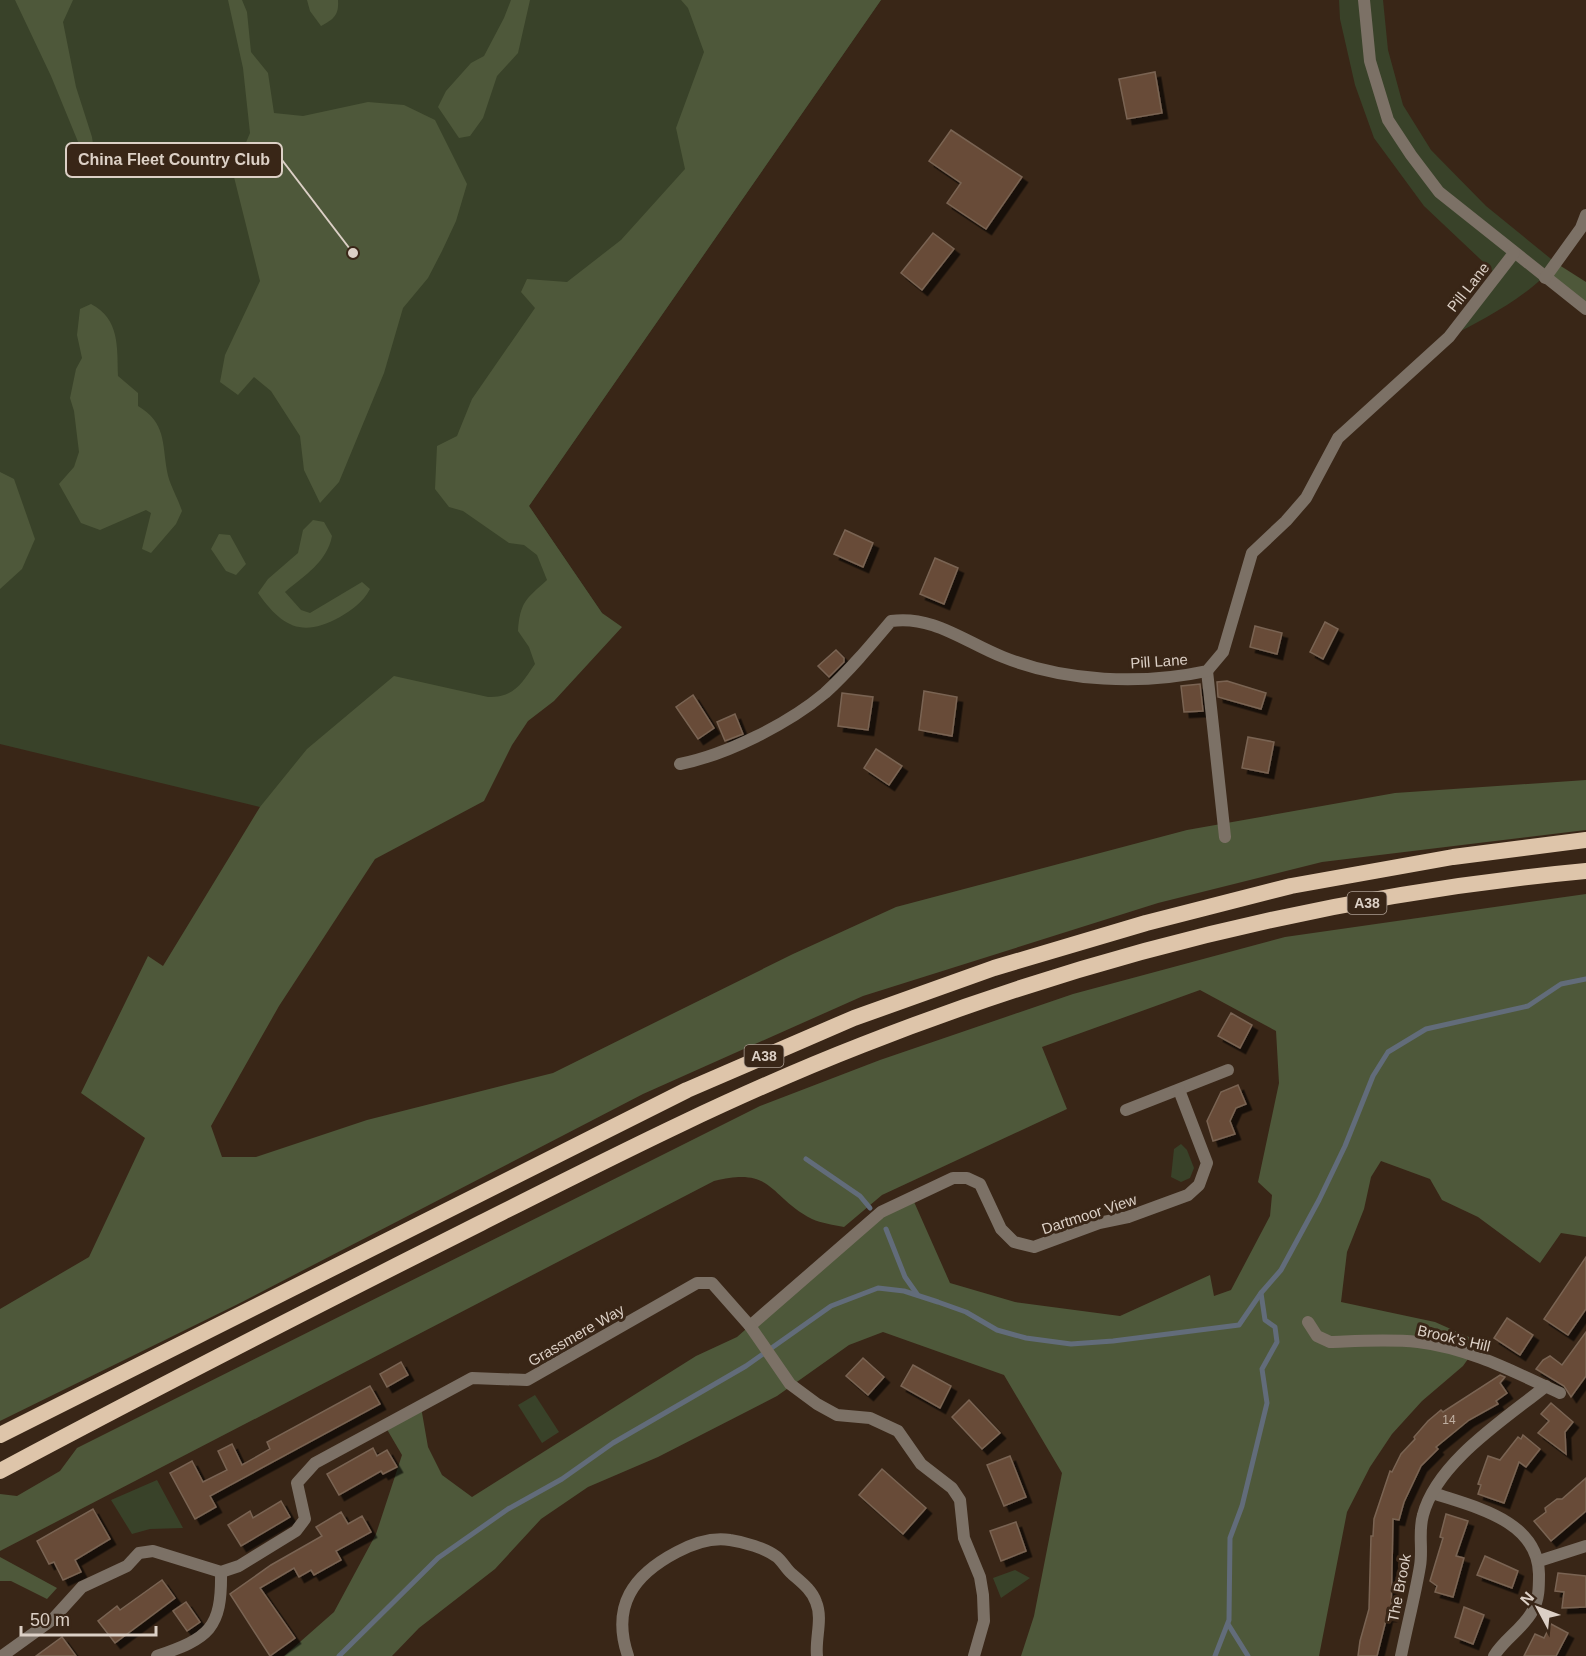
<svg xmlns="http://www.w3.org/2000/svg" width="1586" height="1656" font-family="Arial,sans-serif">
<style>
.green{fill:#394229}
.forest{fill:#4e583a}
.lines{fill:none;stroke-linecap:round;stroke-linejoin:round}
.stream{stroke:#626c7a;stroke-width:5}
.building{fill:#674c37;stroke:#7a6453;stroke-width:1.5;filter:url(#shadow)}
.minor{stroke:#7c7166;stroke-width:12}
.trunk{stroke:#dec5aa;stroke-width:16}
.labels{text-anchor:middle;dominant-baseline:central;stroke-width:6;stroke-linejoin:round;paint-order:stroke}
.number-label{font-size:12px;fill:#bfafa2}
.shield{fill:#392617;stroke:#ab9d92;stroke-width:1.5}
.shield-label{font-size:14px;font-weight:bold;fill:#dcd0c6}
.street-label{font-size:15px;fill:#dcd0c6;stroke:#392617}
.leader{fill:none;stroke:#dcd0c6;stroke-width:2}
.callout-dot{fill:#dcd0c6;stroke:#392617;stroke-width:2}
.callout{fill:#392617;stroke:#dcd0c6;stroke-width:2}
.callout-label{font-size:16px;text-anchor:middle;font-weight:bold;fill:#dcd0c6}
</style>
<defs>
<filter id="shadow"><feDropShadow dx="5.5" dy="5.5" stdDeviation="0" flood-color="#0009"/></filter>
</defs>
<rect width="100%" height="100%" fill="#392617"/>
<g class="green">
<path d="M 0,0 L 881,0 L 529,506 L 602,613 L 499,731 L 260,807 L 0,744 Z"/>
<path d="M 1339,0 L 1383,0 L 1388,50 L 1403,105 L 1431,150 L 1486,206 L 1556,263 C 1534,293 1483,320 1449,337 L 1497,275 L 1424,206 L 1374,138 L 1355,85 L 1340,19 Z"/>
<path d="M 1181,1144 L 1187,1150 L 1194,1168 L 1190,1178 L 1181,1182 L 1171,1177 L 1174,1149 Z"/>
<path d="M 535,1395 L 559,1432 L 542,1443 L 518,1405 Z"/>
<path d="M 157,1480 L 183,1528 L 150,1529 L 132,1534 L 111,1500 Z"/>
<path d="M 1015,1570 L 1030,1578 L 1001,1598 L 993,1578 Z"/>
</g>
<g class="forest">
<path d="M 15,0 L 73,0 L 63,22 L 76,87 L 92,137 L 97,172 L 90,171 L 51,76 Z"/>
<path d="M 228,0 L 242,0 L 247,12 L 251,52 L 268,73 L 274,113 L 303,116 L 368,102 L 404,105 L 435,120 L 467,184 L 456,221 L 442,251 L 428,278 L 403,308 L 384,373 L 339,482 L 320,503 L 304,470 L 300,436 L 271,391 L 254,377 L 238,395 L 220,382 L 225,355 L 260,281 L 233,173 L 250,133 L 243,68 Z"/>
<path d="M 307,0 L 338,0 C 339,15 334,19 321,26 L 310,11 Z"/>
<path d="M 511,0 L 530,0 L 518,53 L 497,76 L 483,118 L 470,136 L 459,138 L 438,107 L 446,91 L 471,63 L 484,56 L 504,18 Z"/>
<path d="M 681,0 L 881,0 L 529,506 L 602,613 L 622,627 L 554,701 L 528,721 L 512,745 L 484,801 L 375,859 L 279,1006 L 211,1126 L 222,1157 L 256,1157 L 367,1120 L 553,1073 L 793,954 L 896,907 L 1187,830 L 1395,793 L 1586,780 L 1586,830 L 1322,862 L 1158,903 L 863,996 L 643,1094 L 236,1305 L 0,1421 L 0,1309 L 89,1257 L 145,1138 L 81,1093 L 148,956 L 163,966 L 260,807 L 307,749 L 394,676 L 488,697 C 515,697 521,684 535,664 L 529,647 L 518,631 C 520,602 526,599 547,580 L 537,555 L 524,545 L 509,543 L 463,511 L 449,507 L 435,489 L 437,446 L 457,436 L 472,399 L 535,308 L 521,292 L 527,279 L 567,282 L 621,240 L 685,169 L 676,128 L 704,52 L 688,8 Z"/>
<path d="M 1556,263 L 1586,282 L 1586,309 L 1545,278 Z"/>
<path d="M 91,304 C 120,319 117,347 118,376 L 138,393 L 138,406 C 166,423 162,442 167,471 C 169,484 178,498 182,511 L 176,524 L 151,553 L 142,549 L 151,513 L 146,510 L 100,530 L 81,523 L 59,484 L 74,467 L 79,452 L 74,411 L 70,398 L 76,369 L 82,358 L 77,335 L 80,309 Z"/>
<path d="M 0,472 L 14,479 L 35,539 L 22,569 L 0,589 Z"/>
<path d="M 313,520 L 324,522 L 332,536 C 327,562 305,575 285,592 L 301,610 L 310,613 L 362,582 L 370,589 C 363,602 352,610 340,617 C 302,638 282,627 258,593 L 268,579 L 298,553 L 303,530 Z"/>
<path d="M 219,534 L 230,535 L 246,564 L 236,575 L 226,571 L 211,549 Z"/>
<path d="M 1586,894 L 1586,1237 L 1561,1233 L 1540,1263 L 1478,1217 L 1442,1200 L 1430,1179 L 1381,1161 L 1371,1177 L 1364,1209 L 1347,1252 L 1341,1302 L 1435,1322 L 1480,1342 L 1463,1366 L 1422,1401 L 1392,1434 L 1370,1467 L 1347,1512 L 1319,1656 L 1021,1656 L 1034,1616 L 1062,1473 L 1004,1375 L 883,1332 L 849,1345 L 777,1396 L 658,1457 L 588,1487 L 541,1519 L 495,1569 L 419,1628 L 392,1656 L 284,1656 L 334,1612 L 376,1534 L 402,1455 L 385,1426 L 421,1407 L 428,1447 L 442,1475 L 472,1497 L 696,1356 L 737,1337 L 842,1245 L 911,1195 L 950,1283 L 1015,1302 L 1120,1316 L 1210,1275 L 1214,1296 L 1231,1290 L 1270,1216 L 1272,1195 L 1258,1182 L 1279,1083 L 1276,1031 L 1200,990 L 1042,1047 L 1067,1109 L 882,1195 L 844,1227 C 834,1225 821,1223 812,1219 C 768,1196 774,1166 714,1181 L 0,1551 L 0,1494 L 17,1496 L 60,1471 L 77,1448 L 760,1106 L 880,1060 L 1073,994 L 1285,937 Z"/>
<path d="M 0,1557 L 57,1588 L 47,1599 L 11,1581 L 0,1581 Z"/>
</g>
<g class="lines">
<g class="stream">
<path d="M 806,1159 L 860,1196 L 870,1208"/>
<path d="M 886,1229 L 905,1277 L 917,1294"/>
<path d="M 1228,1624 L 1248,1656"/>
<path d="M 339,1656 L 438,1558 L 508,1509 L 562,1479 L 613,1443 L 746,1366 L 831,1306 L 878,1288 L 904,1291 L 938,1302 L 966,1312 L 997,1330 L 1026,1338 L 1071,1344 L 1113,1341 L 1239,1325 L 1261,1293"/>
<path d="M 1215,1656 L 1229,1620 L 1230,1538 L 1242,1506 L 1267,1403 L 1262,1369 L 1277,1342 L 1275,1327 L 1265,1320 L 1261,1293 L 1281,1270 L 1319,1200 L 1345,1146 L 1373,1076 L 1388,1052 L 1426,1029 L 1528,1006 L 1561,984 L 1586,979"/>
</g>
</g>
<g class="building">
<path d="M 1155,72 L 1162,113 L 1127,119 L 1119,79 Z"/>
<path d="M 951,130 L 1022,177 L 986,229 L 947,203 L 961,183 L 929,161 Z"/>
<path d="M 933,233 L 954,249 L 922,290 L 901,273 Z"/>
<path d="M 845,530 L 873,543 L 863,567 L 834,554 Z"/>
<path d="M 935,558 L 958,568 L 944,604 L 920,594 Z"/>
<path d="M 1325,622 L 1338,629 L 1323,659 L 1310,652 Z"/>
<path d="M 1255,626 L 1282,633 L 1277,654 L 1250,647 Z"/>
<path d="M 836,650 L 844,658 L 844,662 L 829,677 L 818,666 Z"/>
<path d="M 1227,681 L 1266,693 L 1261,709 L 1218,697 L 1217,682 Z"/>
<path d="M 1200,684 L 1203,711 L 1184,712 L 1181,686 Z"/>
<path d="M 924,691 L 957,697 L 952,736 L 919,730 Z"/>
<path d="M 842,693 L 873,697 L 868,730 L 838,726 Z"/>
<path d="M 693,695 L 714,728 L 698,739 L 676,707 Z"/>
<path d="M 735,714 L 743,734 L 725,741 L 717,722 Z"/>
<path d="M 1248,737 L 1274,742 L 1268,773 L 1242,768 Z"/>
<path d="M 876,749 L 902,766 L 889,785 L 864,768 Z"/>
<path d="M 1231,1013 L 1252,1025 L 1240,1048 L 1218,1036 Z"/>
<path d="M 1238,1085 L 1246,1104 L 1236,1108 L 1230,1121 L 1235,1134 L 1213,1141 L 1207,1121 L 1221,1092 Z"/>
<path d="M 1586,1257 L 1586,1309 L 1568,1335 L 1544,1319 Z"/>
<path d="M 1507,1318 L 1533,1335 L 1520,1355 L 1494,1338 Z"/>
<path d="M 1586,1332 L 1586,1376 L 1571,1397 L 1564,1386 L 1536,1369 L 1543,1360 L 1550,1356 L 1562,1365 Z"/>
<path d="M 863,1358 L 884,1377 L 868,1395 L 846,1376 Z"/>
<path d="M 401,1362 L 408,1375 L 387,1387 L 380,1374 Z"/>
<path d="M 913,1365 L 951,1386 L 940,1408 L 901,1386 Z"/>
<path d="M 1500,1375 L 1505,1377 L 1500,1383 L 1507,1393 L 1496,1401 L 1498,1404 L 1469,1420 L 1436,1447 L 1438,1449 L 1421,1466 L 1404,1502 L 1399,1520 L 1393,1519 L 1391,1616 L 1387,1616 L 1377,1656 L 1358,1656 L 1360,1641 L 1369,1609 L 1371,1536 L 1373,1536 L 1374,1519 L 1390,1471 L 1392,1472 L 1401,1454 L 1415,1439 L 1414,1437 L 1428,1421 L 1441,1410 L 1443,1412 Z"/>
<path d="M 370,1386 L 380,1404 L 210,1496 L 216,1507 L 195,1519 L 170,1473 L 192,1461 L 203,1482 L 227,1470 L 218,1451 L 232,1444 L 242,1465 L 270,1449 L 267,1442 Z"/>
<path d="M 969,1400 L 1000,1433 L 982,1449 L 952,1417 Z"/>
<path d="M 1551,1403 L 1573,1422 L 1565,1432 L 1566,1454 L 1538,1433 L 1549,1421 L 1541,1414 Z"/>
<path d="M 1523,1435 L 1540,1449 L 1526,1467 L 1519,1462 L 1504,1503 L 1478,1494 L 1481,1485 L 1478,1484 L 1488,1456 L 1500,1460 L 1518,1437 L 1521,1439 Z"/>
<path d="M 373,1448 L 377,1456 L 387,1450 L 397,1467 L 383,1474 L 381,1471 L 339,1495 L 327,1474 Z"/>
<path d="M 1010,1456 L 1026,1497 L 1004,1506 L 987,1465 Z"/>
<path d="M 882,1469 L 926,1508 L 903,1534 L 859,1495 Z"/>
<path d="M 1586,1478 L 1586,1511 L 1551,1541 L 1534,1521 L 1546,1512 L 1545,1508 L 1557,1499 L 1562,1499 Z"/>
<path d="M 281,1501 L 290,1517 L 241,1546 L 228,1525 L 250,1511 L 253,1518 Z"/>
<path d="M 93,1509 L 110,1539 L 75,1560 L 81,1572 L 63,1580 L 54,1562 L 49,1564 L 37,1541 Z"/>
<path d="M 341,1512 L 348,1524 L 362,1516 L 371,1532 L 336,1551 L 341,1560 L 314,1575 L 311,1570 L 299,1577 L 294,1568 L 260,1588 L 295,1638 L 270,1656 L 230,1594 L 271,1565 L 322,1536 L 316,1527 Z"/>
<path d="M 1446,1514 L 1468,1521 L 1456,1556 L 1464,1558 L 1453,1597 L 1435,1592 L 1437,1586 L 1430,1581 L 1443,1538 L 1440,1537 Z"/>
<path d="M 1016,1522 L 1026,1551 L 1001,1561 L 990,1531 Z"/>
<path d="M 1485,1556 L 1518,1571 L 1512,1588 L 1477,1575 Z"/>
<path d="M 1558,1573 L 1586,1576 L 1586,1607 L 1562,1608 L 1564,1592 L 1555,1591 Z"/>
<path d="M 162,1580 L 175,1598 L 115,1643 L 98,1621 L 117,1606 L 120,1610 Z"/>
<path d="M 186,1602 L 200,1622 L 187,1631 L 173,1611 Z"/>
<path d="M 1464,1607 L 1484,1615 L 1473,1644 L 1455,1637 Z"/>
<path d="M 1551,1624 L 1568,1633 L 1556,1656 L 1524,1656 L 1535,1634 L 1544,1638 Z"/>
<path d="M 62,1637 L 76,1656 L 36,1656 Z"/>
</g>
<g class="lines">
<g class="minor">
<path d="M 1364,0 L 1370,61 L 1388,120 L 1411,155 L 1439,192 L 1586,309"/>
<path d="M 1545,278 L 1581,228 L 1586,215"/>
<path d="M 1207,671 L 1225,837"/>
<path d="M 680,764 C 726,755 788,724 825,693 C 849,671 870,646 891,621 C 933,615 965,642 1003,657 C 1065,682 1142,685 1207,671 L 1223,652 L 1252,553 L 1286,521 L 1306,498 L 1338,438 L 1449,337 L 1514,253"/>
<path d="M 1126,1110 L 1228,1070"/>
<path d="M 1308,1322 L 1317,1336 L 1330,1342 C 1359,1341 1389,1339 1418,1342 C 1469,1348 1514,1372 1560,1393"/>
<path d="M 750,1326 L 881,1212 L 953,1178 L 967,1178 L 980,1184 L 1001,1229 L 1014,1242 L 1034,1247 L 1099,1223 L 1128,1217 L 1188,1195 L 1199,1185 L 1207,1163 L 1179,1090"/>
<path d="M 1433,1493 C 1474,1507 1538,1520 1539,1574 C 1539,1587 1539,1599 1533,1610 C 1524,1628 1504,1639 1494,1656"/>
<path d="M 1539,1561 L 1586,1546"/>
<path d="M 2,1656 L 52,1620 L 82,1587 L 127,1566 L 139,1553 L 153,1551 L 221,1572 L 239,1566 L 296,1531 L 305,1519 L 297,1483 L 315,1463 L 472,1378 L 527,1380 L 697,1283 L 712,1283 L 750,1326 L 790,1384 L 817,1404 L 837,1415 L 870,1418 L 898,1431 L 921,1464 L 952,1488 L 960,1500 L 964,1538 L 980,1577 L 983,1595 L 984,1621 L 974,1656"/>
<path d="M 157,1656 C 209,1638 222,1629 221,1572"/>
<path d="M 628,1656 C 611,1606 633,1575 677,1552 C 692,1544 712,1537 730,1540 C 744,1542 765,1548 777,1557 C 783,1562 786,1569 792,1574 C 801,1582 812,1590 816,1602 C 823,1619 815,1638 817,1656"/>
<path d="M 1401,1656 C 1407,1626 1415,1596 1420,1566 C 1423,1549 1418,1532 1423,1515 C 1437,1462 1505,1419 1546,1386"/>
</g>
<g class="trunk">
<path d="M 0,1435 L 687,1090 L 854,1018 L 994,968 L 1146,923 L 1291,886 L 1453,857 L 1586,840"/>
<path d="M 0,1471 C 159,1386 320,1304 481,1223 C 606,1160 731,1096 862,1045 C 1093,954 1338,894 1586,871"/>
</g>
</g>
<g class="labels">
<g class="number-label">
<text x="1449" y="1420">14</text>
</g>
<g class="shield">
<rect x="1347.5" y="892" width="39" height="22" rx="4.5"/>
<rect x="744.5" y="1045" width="39" height="22" rx="4.5"/>
</g>
<g class="shield-label">
<text x="1367" y="903">A38</text>
<text x="764" y="1056">A38</text>
</g>
<g class="street-label">
<text transform="translate(1468 287) rotate(-52)">Pill Lane</text>
<text transform="translate(1159 661) rotate(-4)">Pill Lane</text>
<text transform="translate(1089 1214) rotate(-18)">Dartmoor View</text>
<text transform="translate(576 1335) rotate(-30)">Grassmere Way</text>
<text transform="translate(1454 1338) rotate(13)">Brook's Hill</text>
<text transform="translate(1399 1588) rotate(-79)">The Brook</text>
</g>
</g>
<path class="leader" d="M353 253L282 160"/>
<circle class="callout-dot" cx="353" cy="253" r="6"/>
<rect class="callout" x="66" y="143" width="216" height="34" rx="6"/>
<g class="callout-label">
<text x="174" y="165">China Fleet Country Club</text>
</g>
<g transform="translate(1538 1608) rotate(311)" stroke="#392617" stroke-width="4.5" paint-order="stroke">
<path d="M0-4.5L10 22L0 15L-10 22Z" fill="#dcd0c6"/>
<text y="-9" font-size="16" font-weight="bold" text-anchor="middle" fill="#dcd0c6">N</text>
</g>
<path d="M21 1626v9h135v-9" fill="none" stroke="#dcd0c6" stroke-width="3"/>
<text x="30" y="1626" font-size="18" fill="#dcd0c6" stroke="#392617" stroke-width="4.5" paint-order="stroke">50 m</text>
</svg>
